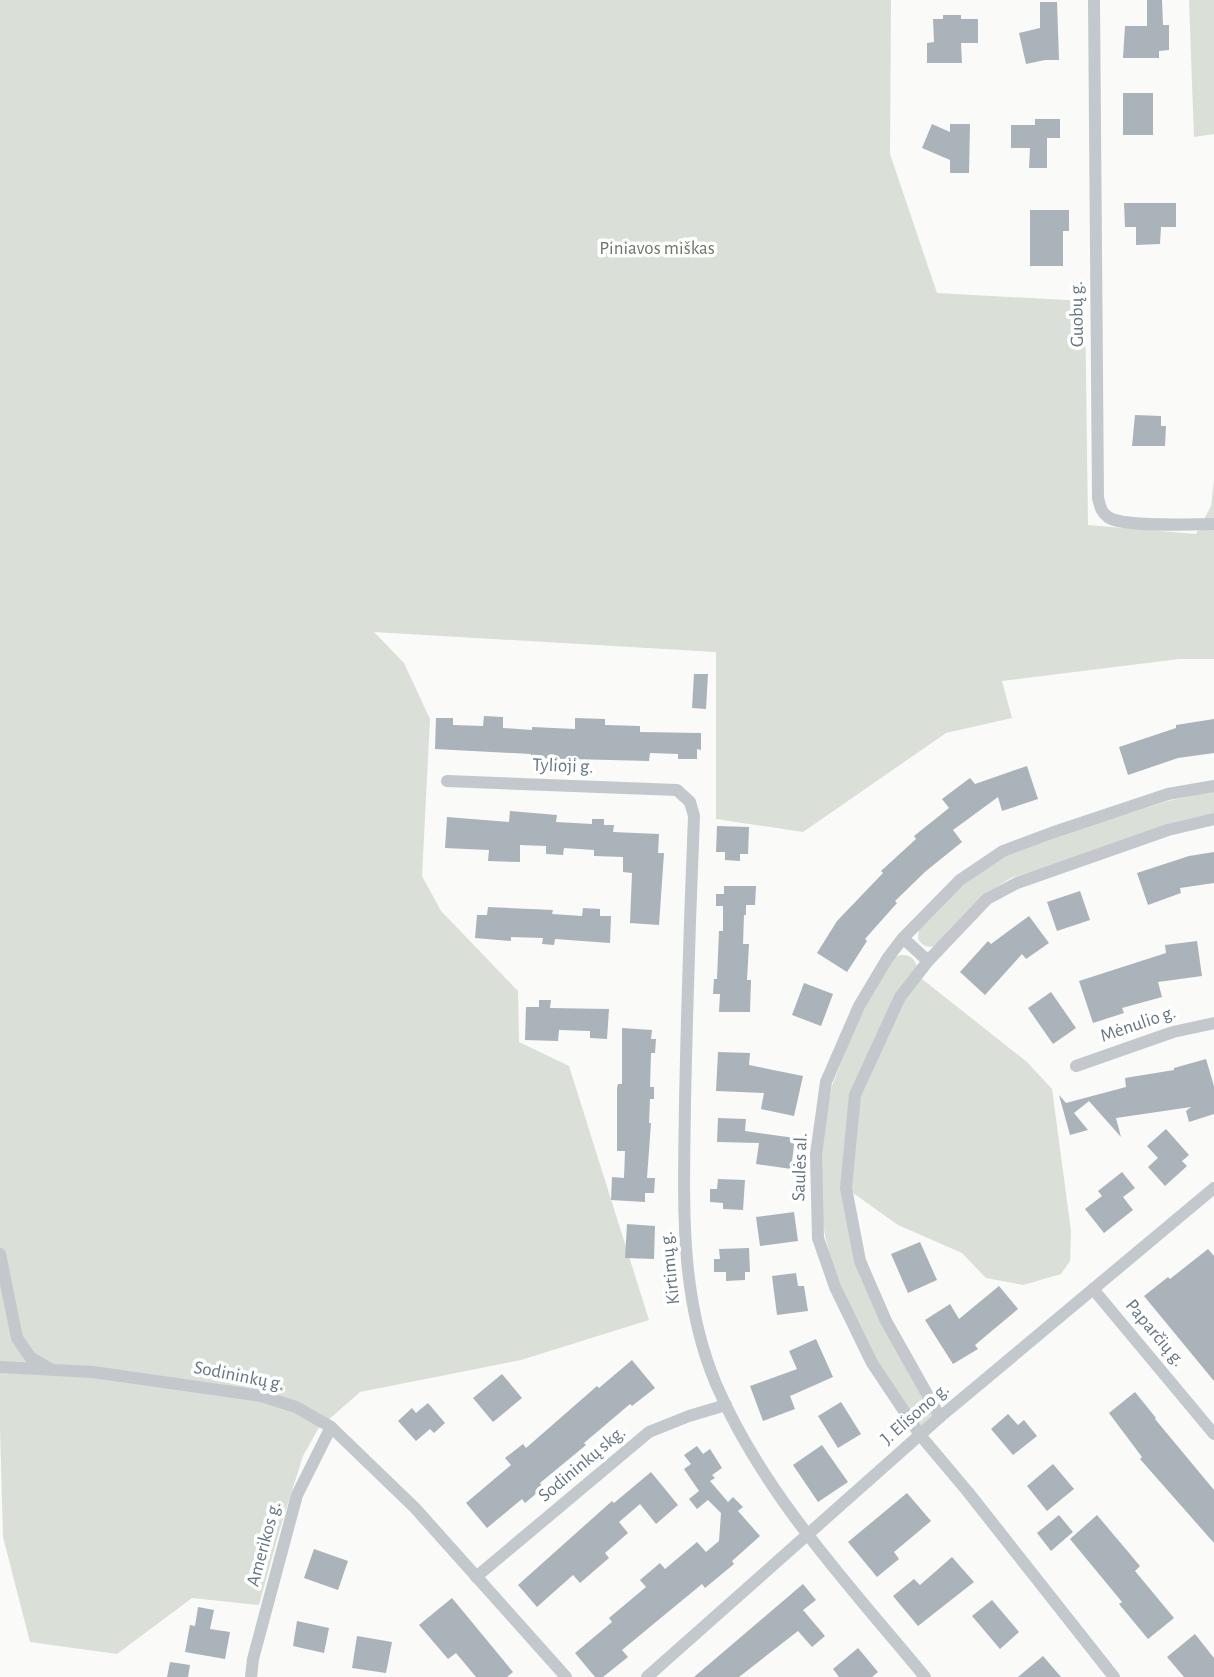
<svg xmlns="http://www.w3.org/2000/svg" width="1214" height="1677" font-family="'Alegreya Sans',sans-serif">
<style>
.green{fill:#dadfd7}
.building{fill:#aab3b9}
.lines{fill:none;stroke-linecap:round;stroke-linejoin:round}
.street{stroke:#c3c8cc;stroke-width:12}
.labels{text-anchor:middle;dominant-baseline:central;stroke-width:7;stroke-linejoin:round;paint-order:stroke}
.park-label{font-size:19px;fill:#687a64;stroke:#fff}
.street-label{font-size:19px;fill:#657683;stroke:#fff}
</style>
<rect width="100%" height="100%" fill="#fafaf8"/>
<g class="green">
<path d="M 0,0 L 891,0 L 890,154 L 937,293 L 1085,301 L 1088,525 L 1196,534 L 1211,506 L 1214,480 L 1214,659 L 1179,659 L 1002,681 L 1012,718 L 946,733 L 803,832 L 716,819 L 716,652 L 374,632 L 404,663 L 430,719 L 422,876 L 441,911 L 518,991 L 519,1042 L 569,1066 L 649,1320 L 521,1360 L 360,1392 L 318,1429 L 303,1456 L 279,1532 L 259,1605 L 192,1598 L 117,1654 L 30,1642 L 3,1537 L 0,1428 Z"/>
<path d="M 1189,0 L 1214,0 L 1214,134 L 1194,137 Z"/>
<path d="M 1214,791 L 1214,814 L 1011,878 C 980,896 959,919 936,946 C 927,948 923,946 918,939 L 919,928 L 966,883 L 1004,855 L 1067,833 L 1168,801 Z"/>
<path d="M 900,955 C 910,955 913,957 917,966 L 853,1093 L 843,1186 L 857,1263 L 932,1408 L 932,1417 L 922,1426 L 915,1422 L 877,1362 L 835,1274 L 825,1236 L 820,1200 L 819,1155 L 832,1086 L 863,1008 L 894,958 Z"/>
<path d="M 917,975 L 1027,1062 L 1052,1089 L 1071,1231 L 1070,1261 L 1061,1274 L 1023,1285 L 986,1278 L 962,1253 L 898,1225 L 846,1188 L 855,1095 Z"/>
</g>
<g class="building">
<path d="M 1147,0 L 1162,0 L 1163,25 L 1169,25 L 1169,50 L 1159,51 L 1159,58 L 1123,58 L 1125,26 L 1147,26 Z"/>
<path d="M 1040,2 L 1057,2 L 1059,60 L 1045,60 L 1026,64 L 1019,33 L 1040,28 Z"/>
<path d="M 943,15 L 961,15 L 961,19 L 978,19 L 978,43 L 961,43 L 962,63 L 927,63 L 927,43 L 934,42 L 933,19 L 943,19 Z"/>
<rect x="1123" y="93" width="30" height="42"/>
<path d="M 1035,119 L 1060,119 L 1060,138 L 1047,138 L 1047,168 L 1029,168 L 1030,148 L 1011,148 L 1011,125 L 1035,125 Z"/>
<path d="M 932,124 L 950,132 L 950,124 L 970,124 L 969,173 L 950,173 L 950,160 L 922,148 Z"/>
<path d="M 1124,203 L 1176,203 L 1176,227 L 1161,227 L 1160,244 L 1136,245 L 1136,227 L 1125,227 Z"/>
<path d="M 1030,210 L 1069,210 L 1069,231 L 1063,231 L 1063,266 L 1030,266 Z"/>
<path d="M 1135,415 L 1161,416 L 1161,426 L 1166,426 L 1165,446 L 1132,446 Z"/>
<path d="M 694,674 L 708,674 L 706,709 L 692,708 Z"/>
<path d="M 484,716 L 503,717 L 503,728 L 532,730 L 532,727 L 575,729 L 575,718 L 605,719 L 605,725 L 640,726 L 640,732 L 701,733 L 701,750 L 697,749 L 697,759 L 678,759 L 678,754 L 650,753 L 649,761 L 531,758 L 531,754 L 435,749 L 436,718 L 453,718 L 453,725 L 483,726 Z"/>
<path d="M 1214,719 L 1214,753 L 1178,758 L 1128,775 L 1119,747 L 1176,728 L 1176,725 Z"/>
<path d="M 1027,766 L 1038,799 L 1002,811 L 998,797 L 953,830 L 962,842 L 926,871 L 895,901 L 897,903 L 865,939 L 867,941 L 847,972 L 817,953 L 837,921 L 883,873 L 881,871 L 916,839 L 914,836 L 949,808 L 942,799 L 970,778 L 975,784 Z"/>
<path d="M 510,811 L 557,815 L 556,822 L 592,824 L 592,819 L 604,819 L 604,825 L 614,825 L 613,832 L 659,834 L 658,853 L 664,853 L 659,925 L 630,923 L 632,873 L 623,872 L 623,857 L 594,856 L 594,850 L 564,848 L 563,855 L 546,854 L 546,846 L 520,845 L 520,862 L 488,861 L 489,850 L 445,848 L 447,817 L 509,822 Z"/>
<path d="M 717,826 L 749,827 L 748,854 L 740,854 L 740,861 L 725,860 L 725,852 L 716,852 Z"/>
<path d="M 1214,852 L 1214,883 L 1180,888 L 1181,893 L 1148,905 L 1137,873 L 1189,856 Z"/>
<path d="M 724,886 L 756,886 L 755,905 L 746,905 L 746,915 L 744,915 L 743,944 L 749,944 L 747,980 L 751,980 L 750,1012 L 719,1012 L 720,994 L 713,994 L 714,979 L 717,979 L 719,931 L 723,931 L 723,906 L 716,906 L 716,894 L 724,894 Z"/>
<path d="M 1080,891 L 1090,920 L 1057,931 L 1047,902 Z"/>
<path d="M 488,907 L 553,910 L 552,914 L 582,916 L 583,908 L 600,909 L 600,916 L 611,916 L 610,943 L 555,939 L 554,945 L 542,944 L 543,938 L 511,937 L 511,941 L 475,938 L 477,915 L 487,915 Z"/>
<path d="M 1029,916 L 1049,943 L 1026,959 L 1022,954 L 985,995 L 960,972 L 988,941 L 991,944 Z"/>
<path d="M 1197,941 L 1202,976 L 1158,982 L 1162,997 L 1122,1008 L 1124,1013 L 1093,1023 L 1079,981 L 1166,953 L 1165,945 Z"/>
<path d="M 804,983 L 833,994 L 821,1026 L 792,1015 Z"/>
<path d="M 1051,992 L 1076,1028 L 1053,1044 L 1028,1008 Z"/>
<path d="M 539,1000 L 551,1000 L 550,1008 L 609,1009 L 607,1039 L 590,1038 L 590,1031 L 559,1030 L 558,1041 L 525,1040 L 526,1007 L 539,1007 Z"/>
<path d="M 622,1028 L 652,1030 L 651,1039 L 656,1039 L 655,1053 L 651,1053 L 650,1087 L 654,1087 L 654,1099 L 650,1099 L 649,1123 L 651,1123 L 647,1178 L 655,1178 L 654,1193 L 645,1193 L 645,1202 L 611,1200 L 612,1177 L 624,1178 L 625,1151 L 617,1151 L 617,1088 L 618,1084 L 622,1084 Z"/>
<path d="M 718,1052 L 750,1053 L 749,1065 L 803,1076 L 794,1116 L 761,1109 L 764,1093 L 716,1091 Z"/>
<path d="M 1206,1059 L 1214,1086 L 1214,1114 L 1189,1122 L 1186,1111 L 1191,1107 L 1116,1118 L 1121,1137 L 1089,1101 L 1074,1113 L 1088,1130 L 1070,1135 L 1059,1095 L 1066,1103 L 1126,1087 L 1125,1078 L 1174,1070 L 1174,1068 Z"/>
<path d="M 718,1118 L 746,1119 L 745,1131 L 795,1138 L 791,1169 L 756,1164 L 759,1143 L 717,1142 Z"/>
<path d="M 1166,1129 L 1189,1155 L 1182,1161 L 1187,1166 L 1165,1186 L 1148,1167 L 1158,1158 L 1147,1146 Z"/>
<path d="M 1122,1172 L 1135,1188 L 1123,1197 L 1133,1210 L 1104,1233 L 1085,1209 L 1102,1196 L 1098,1191 Z"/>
<path d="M 718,1179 L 745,1180 L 743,1210 L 723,1209 L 723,1203 L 710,1202 L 710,1189 L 717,1189 Z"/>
<path d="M 794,1212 L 798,1241 L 760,1246 L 756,1217 Z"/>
<path d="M 627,1224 L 655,1226 L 654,1259 L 625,1258 Z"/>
<path d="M 920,1242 L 937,1280 L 908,1293 L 891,1254 Z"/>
<path d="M 749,1248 L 750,1272 L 745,1272 L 745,1280 L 726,1281 L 726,1272 L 714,1272 L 714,1259 L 720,1259 L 719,1249 Z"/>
<path d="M 1208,1249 L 1214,1256 L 1214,1381 L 1144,1296 L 1168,1277 L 1170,1279 Z"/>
<path d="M 796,1273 L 798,1286 L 804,1286 L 808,1311 L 777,1315 L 772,1276 Z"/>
<path d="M 999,1286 L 1018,1309 L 975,1345 L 978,1349 L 953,1364 L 925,1320 L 950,1304 L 959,1319 Z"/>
<path d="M 816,1339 L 833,1377 L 790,1396 L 795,1409 L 763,1421 L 750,1386 L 797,1369 L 789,1351 Z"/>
<path d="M 632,1360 L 655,1388 L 632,1406 L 630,1404 L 584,1443 L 586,1445 L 540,1483 L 543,1488 L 525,1503 L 522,1499 L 487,1528 L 466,1503 L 511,1465 L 505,1458 L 523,1444 L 526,1448 L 597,1386 L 599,1388 Z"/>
<path d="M 502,1374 L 522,1398 L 493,1422 L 473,1398 Z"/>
<path d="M 1135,1392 L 1156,1418 L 1155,1419 L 1214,1490 L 1214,1543 L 1140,1459 L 1142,1457 L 1109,1413 Z"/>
<path d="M 841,1402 L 861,1434 L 838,1448 L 818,1416 Z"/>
<path d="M 428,1403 L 445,1423 L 434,1433 L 430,1429 L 416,1441 L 398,1421 L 412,1408 L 416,1413 Z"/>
<path d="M 1008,1414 L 1018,1425 L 1024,1420 L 1037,1436 L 1013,1455 L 991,1429 Z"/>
<path d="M 822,1445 L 848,1482 L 818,1502 L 793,1465 Z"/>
<path d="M 697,1446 L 703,1454 L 710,1449 L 722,1468 L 712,1475 L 715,1478 L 710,1481 L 728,1502 L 733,1497 L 743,1507 L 738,1511 L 760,1536 L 732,1561 L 734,1564 L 705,1588 L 702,1584 L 622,1650 L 628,1657 L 603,1677 L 595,1677 L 575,1653 L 612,1622 L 609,1618 L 646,1587 L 640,1580 L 660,1563 L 665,1569 L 697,1542 L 706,1552 L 719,1541 L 721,1513 L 708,1500 L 697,1509 L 689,1499 L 699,1491 L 684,1469 L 691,1464 L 684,1455 Z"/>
<path d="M 1053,1464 L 1074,1489 L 1047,1511 L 1027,1486 Z"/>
<path d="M 651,1472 L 678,1505 L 656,1524 L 640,1504 L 619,1522 L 628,1533 L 605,1553 L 609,1558 L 580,1583 L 573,1575 L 537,1607 L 518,1585 L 612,1501 L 614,1503 Z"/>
<path d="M 907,1493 L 931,1521 L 894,1552 L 899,1559 L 877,1577 L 848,1542 Z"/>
<path d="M 1059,1515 L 1073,1532 L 1051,1551 L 1037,1533 Z"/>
<path d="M 1097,1515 L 1140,1566 L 1135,1571 L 1174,1618 L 1148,1639 L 1119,1604 L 1122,1602 L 1070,1539 Z"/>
<path d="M 314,1549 L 348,1561 L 338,1590 L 304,1578 Z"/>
<path d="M 952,1557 L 974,1582 L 918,1626 L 893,1596 L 914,1579 L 920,1585 Z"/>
<path d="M 803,1584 L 816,1600 L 803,1610 L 825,1636 L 812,1647 L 798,1631 L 739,1677 L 694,1677 Z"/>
<path d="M 452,1598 L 513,1672 L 507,1677 L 476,1677 L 456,1653 L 448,1659 L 419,1625 Z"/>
<path d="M 992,1600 L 1019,1632 L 1000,1649 L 972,1616 Z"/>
<path d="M 198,1607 L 214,1610 L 210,1629 L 230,1632 L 225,1659 L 185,1652 L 190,1625 L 195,1626 Z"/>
<path d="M 297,1621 L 329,1628 L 324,1653 L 293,1646 Z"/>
<path d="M 1195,1634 L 1214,1658 L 1214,1677 L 1184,1677 L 1167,1657 Z"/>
<path d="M 357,1636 L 392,1642 L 386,1673 L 352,1668 Z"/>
<path d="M 858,1648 L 878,1672 L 872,1677 L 839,1677 L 833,1669 Z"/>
<path d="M 1043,1656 L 1061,1677 L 1018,1677 Z"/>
<path d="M 170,1662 L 190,1665 L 188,1677 L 167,1677 Z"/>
</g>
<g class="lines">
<g class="street">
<path d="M 1094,0 L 1098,498 C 1100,506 1101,512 1108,517 C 1124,528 1192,524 1214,524"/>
<path d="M 447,781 L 677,790 L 690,802 L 694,816 C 690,912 687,1007 685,1102 C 684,1198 678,1294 716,1384 C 763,1494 850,1586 925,1677"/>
<path d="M 903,938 L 928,961"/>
<path d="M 1076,1066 L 1173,1032 L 1214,1023"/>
<path d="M 0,1254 L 17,1338 L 30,1357 L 50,1369"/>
<path d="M 1093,1289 L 1214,1434"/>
<path d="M 0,1367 L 93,1372 L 261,1396 L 296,1407 L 331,1427 L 415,1508 L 566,1677"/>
<path d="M 940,1417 L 886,1321 L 860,1261 L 846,1188 L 855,1095 L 900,997 L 928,961 L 987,899 L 1017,883 L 1168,830 L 1214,819"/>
<path d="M 476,1577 L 649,1432 L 689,1416 L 726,1405"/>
<path d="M 251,1677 L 253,1659 L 297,1495 L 331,1427"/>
<path d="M 647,1677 L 940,1417 L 1214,1188"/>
<path d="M 1114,1677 L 968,1492 L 920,1435 L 872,1363 L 835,1287 L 818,1238 L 816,1154 L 826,1082 L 859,1006 L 887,959 L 903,938 L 960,880 L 1003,851 L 1051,833 L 1168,794 L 1214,786"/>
</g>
</g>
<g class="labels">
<g class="park-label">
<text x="657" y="248">Piniavos miškas</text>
</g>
<g class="street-label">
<text transform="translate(1077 314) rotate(-91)">Guobų g.</text>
<text transform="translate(563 766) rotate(2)">Tylioji g.</text>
<text transform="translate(1138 1024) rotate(-19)">Mėnulio g.</text>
<text transform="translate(800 1167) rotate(-88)">Saulės al.</text>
<text transform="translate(670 1268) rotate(-96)">Kirtimų g.</text>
<text transform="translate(1155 1333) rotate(50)">Paparčių g.</text>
<text transform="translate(239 1376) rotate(11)">Sodininkų g.</text>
<text transform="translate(915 1414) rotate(-41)">J. Elisono g.</text>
<text transform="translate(582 1464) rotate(-40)">Sodininkų skg.</text>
<text transform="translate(264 1544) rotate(-75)">Amerikos g.</text>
</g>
</g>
</svg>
